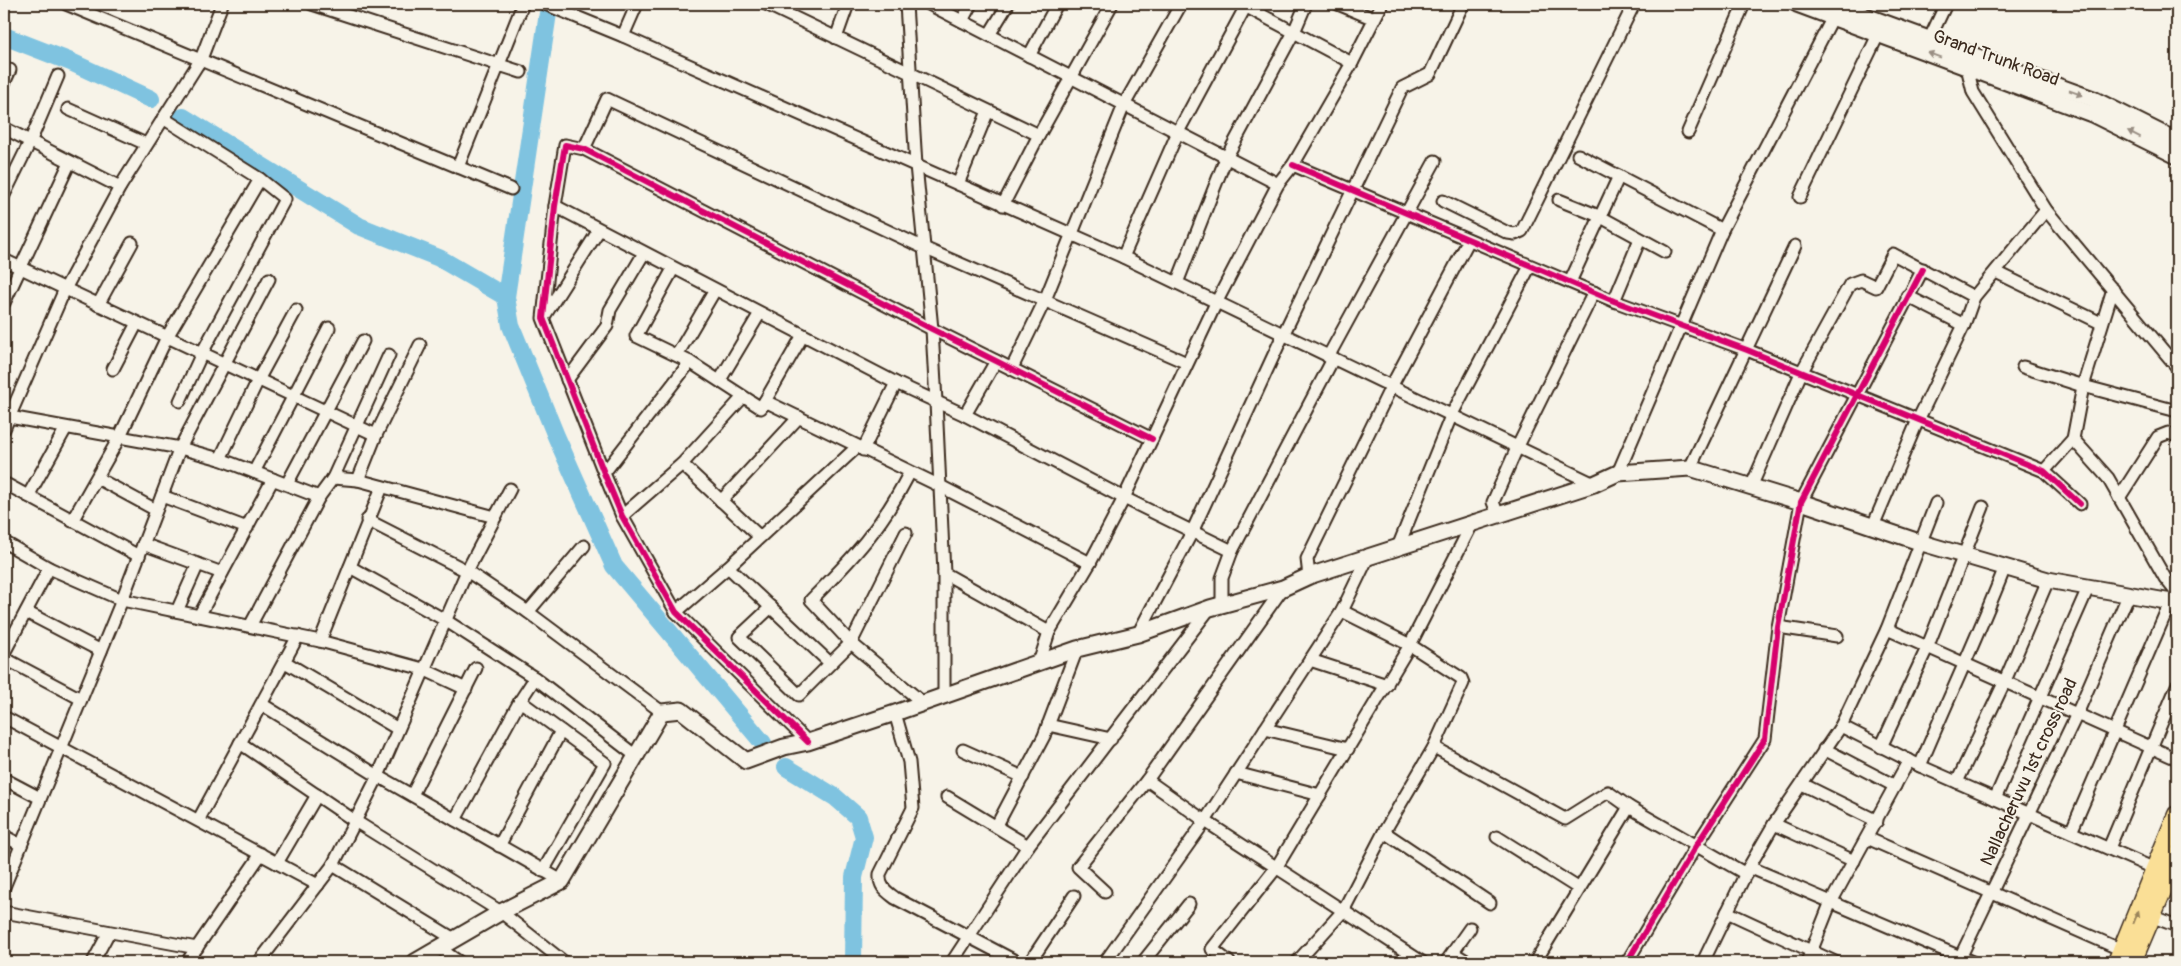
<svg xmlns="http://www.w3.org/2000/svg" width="2181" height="966" font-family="Pangolin,sans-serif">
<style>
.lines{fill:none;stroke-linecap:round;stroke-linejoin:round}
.river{stroke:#7fc3e0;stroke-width:18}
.minor-casing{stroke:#3b2a1e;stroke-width:15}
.secondary-casing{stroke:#3b2a1e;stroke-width:19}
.primary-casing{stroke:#3b2a1e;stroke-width:21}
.minor{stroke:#f7f3e8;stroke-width:11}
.secondary{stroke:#f7f3e8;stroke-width:15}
.primary{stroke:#fadf96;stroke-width:18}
.cycleway-casing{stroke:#f7f3e8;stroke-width:9}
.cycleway{stroke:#d6006c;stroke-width:6}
.oneway{fill:#998e83}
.oneway2{fill:#9a845a}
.labels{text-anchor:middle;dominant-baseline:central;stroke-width:4.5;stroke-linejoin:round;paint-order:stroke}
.street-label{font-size:18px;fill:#3b2a1e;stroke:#f7f3e8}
</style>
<rect width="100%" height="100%" fill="#f7f3e8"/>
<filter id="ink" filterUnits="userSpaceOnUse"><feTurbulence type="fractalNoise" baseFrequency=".02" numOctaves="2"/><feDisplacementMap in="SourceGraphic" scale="10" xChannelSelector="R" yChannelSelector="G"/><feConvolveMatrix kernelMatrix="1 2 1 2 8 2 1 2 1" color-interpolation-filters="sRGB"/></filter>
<g filter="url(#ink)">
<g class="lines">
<g class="river">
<path d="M 548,13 L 506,297 L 511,326 L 556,436 L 614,566 L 763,743"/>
<path d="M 4,36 L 71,62 L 151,99"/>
<path d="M 183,117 L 359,226 L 439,258 L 506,297"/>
<path d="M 786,767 L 835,797 L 858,817 L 864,837 L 854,877 L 853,962"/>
</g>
<defs>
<g id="minor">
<path d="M 66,4 L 511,189"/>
<path d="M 312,4 L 521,72"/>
<path d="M 545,4 L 623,36 L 1123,257 L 1594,484"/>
<path d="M 766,4 L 1039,135"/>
<path d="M 906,4 L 916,165 L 932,329 L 936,402 L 944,573 L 944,696"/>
<path d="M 929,4 L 1278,184"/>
<path d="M 1241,4 L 1352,63"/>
<path d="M 1338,4 L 1374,19"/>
<path d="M 962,21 L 971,4"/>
<path d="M 989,35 L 1008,4"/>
<path d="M 623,36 L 637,4"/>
<path d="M 836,38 L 848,4"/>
<path d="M 1929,40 L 1946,4"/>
<path d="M 1029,56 L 1057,4"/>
<path d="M 1969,63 L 1967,67 L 1973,92 L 2046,210 L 2177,367"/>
<path d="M 4,83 L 10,70"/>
<path d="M 68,109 L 146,144"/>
<path d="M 163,118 L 260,179 L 285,199 L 202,353 L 180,401"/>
<path d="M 4,128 L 120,187"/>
<path d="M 1688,132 L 1744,4"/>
<path d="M 584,149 L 607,99 L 924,248 L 1187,363"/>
<path d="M 1578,155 L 1722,230"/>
<path d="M 1293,165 L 1614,301 L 1747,350 L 2044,471 L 2080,504"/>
<path d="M 458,167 L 523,4"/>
<path d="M 958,184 L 988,111"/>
<path d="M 4,195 L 30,142 L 58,76"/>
<path d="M 1800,197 L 1878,35"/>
<path d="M 1559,200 L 1599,216 L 1665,252"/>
<path d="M 1443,201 L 1508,233 L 1515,234 L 1522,231 L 1634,4"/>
<path d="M 1003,205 L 1039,135 L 1112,4"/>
<path d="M 555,206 L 896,383 L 965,415 L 1124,498 L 1232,551 L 1333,359"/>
<path d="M 1123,257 L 1178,132 L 1247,4"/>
<path d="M 4,260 L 376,435"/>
<path d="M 673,269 L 636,336 L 690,362 L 761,408 L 765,401"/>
<path d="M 1996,272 L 2101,323"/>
<path d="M 1570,282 L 1619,176"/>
<path d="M 1177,283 L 1226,158 L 1294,32 L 1306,4"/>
<path d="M 2113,289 L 2083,386 L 2073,439 L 2108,478 L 2165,578 L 2177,593"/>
<path d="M 1907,296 L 1964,325"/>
<path d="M 1614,301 L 1640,239"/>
<path d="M 4,303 L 70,162"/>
<path d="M 98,305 L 132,243"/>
<path d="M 545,315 L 599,230"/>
<path d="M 803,335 L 765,401 L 940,486 L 1090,563"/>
<path d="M 677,355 L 715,290"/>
<path d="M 1328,357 L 1435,161"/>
<path d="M 2023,367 L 2083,386 L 2177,411"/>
<path d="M 1012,368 L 1045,300 L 1124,105 L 1181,4"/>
<path d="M 113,369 L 137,323"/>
<path d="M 567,380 L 607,326 L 610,310 L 644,253"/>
<path d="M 720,380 L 760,313"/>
<path d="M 965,415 L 996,361"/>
<path d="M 4,416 L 180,448 L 220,459 L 319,497"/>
<path d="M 4,429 L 65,289 L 120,187 L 201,59 L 222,4"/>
<path d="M 863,450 L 896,383"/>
<path d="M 220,459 L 258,380 L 296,310"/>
<path d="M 682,464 L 760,537"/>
<path d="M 1690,468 L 1795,246"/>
<path d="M 2044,471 L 2073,439"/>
<path d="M 254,472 L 329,328"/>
<path d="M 910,472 C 882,527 854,557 811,600 L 851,643 L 923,703"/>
<path d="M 604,473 L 690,362"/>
<path d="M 1618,473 L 1722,230 L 1833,17"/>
<path d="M 97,478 L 156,510"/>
<path d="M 333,478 L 358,480 L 495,517"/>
<path d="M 358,480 L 376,435 L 420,345"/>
<path d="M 4,483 L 139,556"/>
<path d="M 287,484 L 363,341"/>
<path d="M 1751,487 L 1801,373 L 1850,284 L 1861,280 L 1876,287 L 1893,254 L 1974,297"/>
<path d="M 28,496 L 66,428"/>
<path d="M 162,496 L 247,528"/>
<path d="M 2119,498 L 2158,437 L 2168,433 L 2177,436"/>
<path d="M 721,501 L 799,417"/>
<path d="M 1498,515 L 1493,502 L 1517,448 L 1594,292"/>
<path d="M 622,516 L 682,464 L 743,397"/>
<path d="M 367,520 L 467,571 L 528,612 L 662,712"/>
<path d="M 72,521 L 119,438 L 167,337 L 260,179"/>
<path d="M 1873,526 L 1918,420 L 1964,325 L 1974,297 L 2046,210"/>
<path d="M 4,542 L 49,568 L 122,600 L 320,641 L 423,669 L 466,689"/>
<path d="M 143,544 L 222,573"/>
<path d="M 1398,547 L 1451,416 L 1530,266"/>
<path d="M 350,567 L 445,620 L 535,678 L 636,756"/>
<path d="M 944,573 L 1049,632"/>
<path d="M 1309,576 L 1307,559 L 1391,387 L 1469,240"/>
<path d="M 1222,605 L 1222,578 L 1232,551"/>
<path d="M 771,607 L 739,637 L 799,695 L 851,643 L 906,533"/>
<path d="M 177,611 L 198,564"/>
<path d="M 26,612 L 101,651"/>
<path d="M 528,612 L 584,546"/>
<path d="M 676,612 L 728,567"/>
<path d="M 199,616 L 273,479"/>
<path d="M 250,626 L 319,497 L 333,478 L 389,355"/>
<path d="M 1778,627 L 1837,636"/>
<path d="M 1887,629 L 2177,759"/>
<path d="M 1138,634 L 1192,532 L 1283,335 L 1402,88 L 1430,74 L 1463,4"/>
<path d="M 320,641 L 382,487"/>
<path d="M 4,653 L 49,568"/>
<path d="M 4,658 L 81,699"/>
<path d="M 1310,660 L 1387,685"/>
<path d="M 285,662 L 398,729"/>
<path d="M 830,663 L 728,567 L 857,447"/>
<path d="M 1039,663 L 1049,632 L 1090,563 L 1124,498 L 1216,303 L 1278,184 L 1293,165 L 1352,63 L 1382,4"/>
<path d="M 520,701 L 605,763 L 543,871"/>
<path d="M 263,705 L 378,776 L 562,881"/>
<path d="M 895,713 L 909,762 L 913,808 L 880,874 C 879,887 886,891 895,898 L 1017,962"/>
<path d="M 4,717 L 318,885"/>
<path d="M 1048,725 L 1111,739"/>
<path d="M 1841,726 L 1920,766 L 2155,869"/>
<path d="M 1265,729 L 1348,749"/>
<path d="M 808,742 L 676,612 L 622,516 L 604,473 L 543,318 L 555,206 L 565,145 L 584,149 L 932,329 L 1152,439"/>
<path d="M 240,743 L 355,821 L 501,912 L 564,962"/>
<path d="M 1434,747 L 1565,819 L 1608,792 L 1629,807"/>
<path d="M 1881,747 L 1927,648 L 1983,507"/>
<path d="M 1824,749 L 1895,786"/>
<path d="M 963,750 L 1023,777"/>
<path d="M 1920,766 C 1948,699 1979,634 2005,567"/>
<path d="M 1236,773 L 1320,795"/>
<path d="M 4,779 L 40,798"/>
<path d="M 1147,780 L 1205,821 L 1422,962"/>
<path d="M 1957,782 L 2004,683 L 2048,580"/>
<path d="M 1802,784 L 1877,821"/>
<path d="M 412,795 L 476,668"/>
<path d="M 947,797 L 1028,846"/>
<path d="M 1995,799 L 2088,588"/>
<path d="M 199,819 L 298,636"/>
<path d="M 455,820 L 520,701 L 535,678"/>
<path d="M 1774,824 L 1854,861"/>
<path d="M 997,825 L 1044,736 L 1077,649"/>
<path d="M 1384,832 L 1490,903"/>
<path d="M 2071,832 L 2170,603"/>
<path d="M 4,836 L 21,845"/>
<path d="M 1497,837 L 1578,888"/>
<path d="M 1867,838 L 2122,950"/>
<path d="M 499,846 L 561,731"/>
<path d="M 2109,848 L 2177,686"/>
<path d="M 277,863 L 317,795"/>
<path d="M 333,865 L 454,939"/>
<path d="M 1749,867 L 1972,962"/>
<path d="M 4,887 L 122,600 L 180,448 L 269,279"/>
<path d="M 1105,892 L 1078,867 L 1147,780 L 1283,588"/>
<path d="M 4,912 L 197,948"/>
<path d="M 1727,912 L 1835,962"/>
<path d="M 2151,916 L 2177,926"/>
<path d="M 439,948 L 459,962"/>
<path d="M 1453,953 L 1468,962"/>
<path d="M 93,962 L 109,932"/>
<path d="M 187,962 L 261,854"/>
<path d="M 259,962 L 333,865 L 378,776 L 467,571 L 510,489"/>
<path d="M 952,962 L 1028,846 L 1210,608"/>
<path d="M 1030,962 L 1074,896"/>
<path d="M 1105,962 L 1205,821 L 1342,611 L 1368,557"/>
<path d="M 1143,962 L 1189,904"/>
<path d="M 1229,962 L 1212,949 L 1276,868 L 1410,645 L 1472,524"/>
<path d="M 1297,962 L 1343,911 L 1384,832 L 1434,747 L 1463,683 L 1461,678 L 1410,645 L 1342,611"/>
<path d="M 1446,962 L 1470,928"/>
<path d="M 1535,962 L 1629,807 L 1746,874"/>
<path d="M 1627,962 L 1696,846 L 1765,739 L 1778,627 L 1801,502 L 1923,269"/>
<path d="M 1703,962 L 1749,867 L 1774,824 L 1841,726 L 1887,629 L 1936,503"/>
<path d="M 1807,962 L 1830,904 L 1909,760"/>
<path d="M 1958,962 L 2077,714 L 2128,596"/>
</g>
<g id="secondary">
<path d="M 1797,4 L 2092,114 L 2177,156"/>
<path d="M 1833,4 L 2093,99 L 2177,141"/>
<path d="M 415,962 L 501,912 L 562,881 L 662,712 L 681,710 L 746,761 L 784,747 L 808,742 L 895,713 L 1077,649 L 1138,634 L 1210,608 L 1283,588 L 1309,576 L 1594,484 L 1618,473 L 1690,468 L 1801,502 L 1922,543 L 2048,580 L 2177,603"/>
</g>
<g id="primary">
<path d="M 2117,962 L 2177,815"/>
<path d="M 2132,962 L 2177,856"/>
</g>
</defs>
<use href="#minor" class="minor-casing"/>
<use href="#secondary" class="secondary-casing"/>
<use href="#primary" class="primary-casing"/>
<use href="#minor" class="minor"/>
<use href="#secondary" class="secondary"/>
<use href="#primary" class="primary"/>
<defs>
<g id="cycleway">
<path d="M 1293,165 L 1614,301 L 1747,350 L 2044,471 L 2080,504"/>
<path d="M 808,742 L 676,612 L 622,516 L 604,473 L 543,318 L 555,206 L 565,145 L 584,149 L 932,329 L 1152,439"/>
<path d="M 1627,962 L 1696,846 L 1765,739 L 1778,627 L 1801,502 L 1923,269"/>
</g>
</defs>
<use href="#cycleway" class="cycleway-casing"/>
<use href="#cycleway" class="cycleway"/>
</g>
<defs><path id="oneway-solid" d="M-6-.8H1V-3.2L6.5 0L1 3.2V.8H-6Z" transform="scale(1.25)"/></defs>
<g class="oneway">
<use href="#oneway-solid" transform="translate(1934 55) rotate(-160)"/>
<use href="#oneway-solid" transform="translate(2076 93) rotate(20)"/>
<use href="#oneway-solid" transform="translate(2134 134) rotate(-153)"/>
</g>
<use class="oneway2" href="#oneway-solid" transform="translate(2136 917) rotate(-68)"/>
</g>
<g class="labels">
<g class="street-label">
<text transform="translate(1996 58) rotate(20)">Grand Trunk Road</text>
<text transform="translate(2029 772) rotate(-65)">Nallacheruvu 1st cross road</text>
</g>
</g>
<rect width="2181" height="966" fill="none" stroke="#f7f3e8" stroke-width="20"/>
<rect x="10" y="10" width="2161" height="946" fill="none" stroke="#3b2a1e" stroke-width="2" filter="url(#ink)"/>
</svg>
